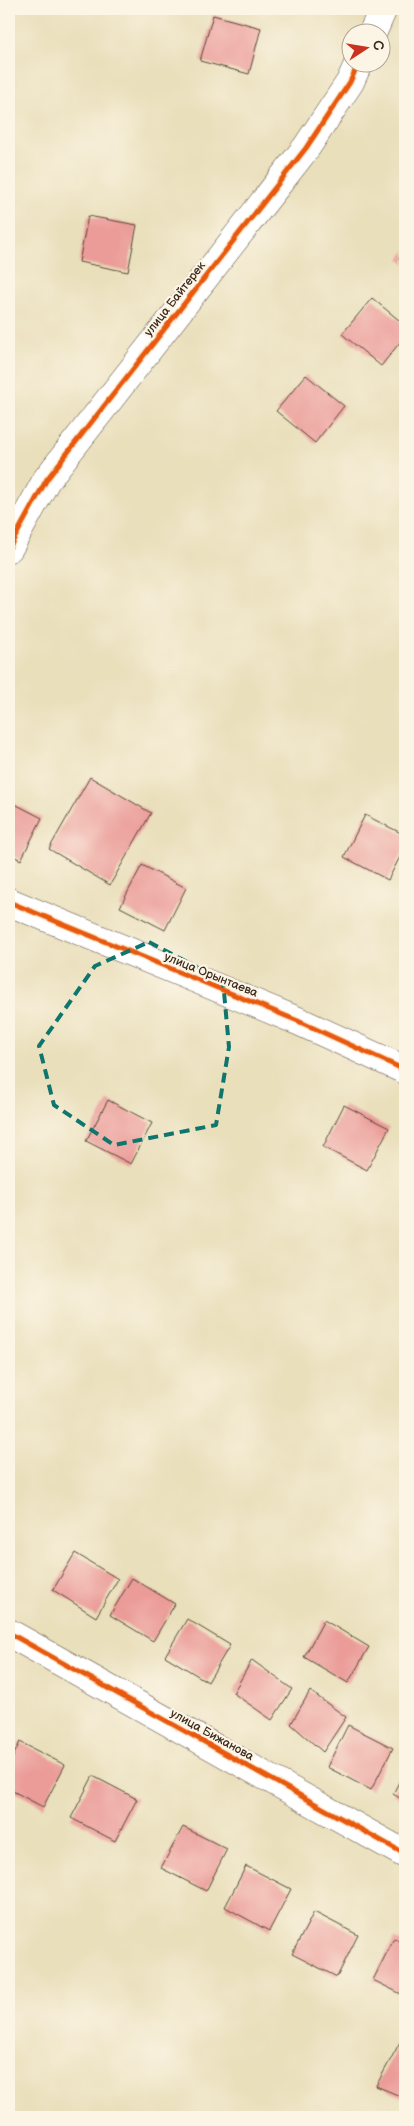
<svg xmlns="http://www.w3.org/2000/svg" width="414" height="2126" font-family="'Balsamiq Sans',sans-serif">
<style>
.building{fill:#eb9c99}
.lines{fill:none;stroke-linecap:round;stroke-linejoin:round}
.minor-casing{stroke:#554536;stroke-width:29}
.minor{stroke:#fff;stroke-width:28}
.cycleway-casing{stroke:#fcf5e5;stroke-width:8}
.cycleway{stroke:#e8590c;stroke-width:5}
.marked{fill:none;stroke:#0f766e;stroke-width:4;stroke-dasharray:10 6;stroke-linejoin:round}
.labels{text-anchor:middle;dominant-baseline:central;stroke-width:4.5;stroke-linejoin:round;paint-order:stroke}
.street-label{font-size:12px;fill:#3b2a1e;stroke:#fcf5e5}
</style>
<rect width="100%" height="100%" fill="#fcf5e5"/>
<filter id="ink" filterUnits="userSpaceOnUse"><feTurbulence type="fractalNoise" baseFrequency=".02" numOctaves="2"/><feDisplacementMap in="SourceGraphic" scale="10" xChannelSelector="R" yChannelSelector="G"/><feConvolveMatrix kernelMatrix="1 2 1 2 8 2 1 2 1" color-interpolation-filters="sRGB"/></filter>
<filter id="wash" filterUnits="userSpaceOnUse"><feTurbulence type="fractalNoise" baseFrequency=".0096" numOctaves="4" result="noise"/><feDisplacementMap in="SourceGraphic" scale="20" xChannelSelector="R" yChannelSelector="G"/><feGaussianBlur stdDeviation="1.12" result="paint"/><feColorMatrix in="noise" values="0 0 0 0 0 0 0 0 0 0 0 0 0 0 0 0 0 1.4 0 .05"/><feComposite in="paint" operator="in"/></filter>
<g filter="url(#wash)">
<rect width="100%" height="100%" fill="#e9dfbb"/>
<g id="blocks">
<g class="building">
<path d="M 213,15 L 261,28 L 249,74 L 200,61 Z"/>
<path d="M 88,216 L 137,225 L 128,272 L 79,262 Z"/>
<path d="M 405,251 L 405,264 L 399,259 Z"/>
<path d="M 372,298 L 405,325 L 405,336 L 381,366 L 342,334 Z"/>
<path d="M 306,375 L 344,406 L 315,443 L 276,411 Z"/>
<path d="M 90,777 L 151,813 L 110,885 L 49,849 Z"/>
<path d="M 9,801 L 42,818 L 21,860 L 9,854 Z"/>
<path d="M 365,815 L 405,835 L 405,847 L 388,880 L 344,857 Z"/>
<path d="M 142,865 L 186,888 L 165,930 L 120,907 Z"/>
<path d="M 108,1100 L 152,1123 L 131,1164 L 86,1141 Z"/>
<path d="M 344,1105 L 389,1128 L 367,1170 L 323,1147 Z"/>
<path d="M 75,1553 L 118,1579 L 96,1617 L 53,1590 Z"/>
<path d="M 132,1578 L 175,1604 L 153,1641 L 110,1615 Z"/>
<path d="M 187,1619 L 230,1645 L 208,1682 L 165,1656 Z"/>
<path d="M 324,1620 L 369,1647 L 348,1683 L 304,1657 Z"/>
<path d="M 252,1660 L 292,1689 L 272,1720 L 233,1693 Z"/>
<path d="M 310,1691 L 346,1717 L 323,1752 L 291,1724 Z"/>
<path d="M 348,1725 L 393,1748 L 371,1790 L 327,1767 Z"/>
<path d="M 20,1742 L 65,1765 L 43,1807 L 9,1789 L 9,1765 Z"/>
<path d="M 405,1770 L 405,1801 L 393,1794 Z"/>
<path d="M 93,1776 L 137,1799 L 115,1841 L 71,1818 Z"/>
<path d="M 183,1827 L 227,1849 L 206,1891 L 161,1868 Z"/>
<path d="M 246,1866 L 291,1889 L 269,1931 L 225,1907 Z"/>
<path d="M 314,1912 L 358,1935 L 337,1977 L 292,1954 Z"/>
<path d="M 394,1938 L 405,1943 L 405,1996 L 373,1980 Z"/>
<path d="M 405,2033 L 405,2098 L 376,2086 Z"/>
</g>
</g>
</g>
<g filter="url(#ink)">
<use href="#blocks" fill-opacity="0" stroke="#554536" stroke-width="1"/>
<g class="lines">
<defs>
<g id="minor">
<path d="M 373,32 L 383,9"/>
<path d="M 9,548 L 47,479 L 306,148 L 350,82 L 359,62"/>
<path d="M 9,902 L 298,1021 L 405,1070"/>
<path d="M 9,1633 L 405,1854"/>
</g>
</defs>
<use href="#minor" class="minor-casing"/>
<use href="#minor" class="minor"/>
<defs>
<g id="cycleway">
<path d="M 9,548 L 47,479 L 306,148 L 350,82 L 359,62"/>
<path d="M 9,902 L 298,1021 L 405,1070"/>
<path d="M 9,1633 L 405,1854"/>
</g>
</defs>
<use href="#cycleway" class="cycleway-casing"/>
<use href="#cycleway" class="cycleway"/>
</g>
</g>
<path class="marked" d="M 149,942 L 223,981 L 229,1047 L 216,1125 L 114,1145 L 54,1105 L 39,1046 L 95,966 Z"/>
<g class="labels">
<g class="street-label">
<text transform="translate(175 299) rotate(-52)">улица Байтерек</text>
<text transform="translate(211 975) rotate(22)">улица Орынтаева</text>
<text transform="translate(212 1735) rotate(29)">улица Бижанова</text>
</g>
</g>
<rect width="414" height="2126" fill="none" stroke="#fcf5e5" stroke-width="30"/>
<g transform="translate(366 48) rotate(78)"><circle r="24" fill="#fcf5e5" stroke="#afa495"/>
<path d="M0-4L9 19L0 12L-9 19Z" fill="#c8321e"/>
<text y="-8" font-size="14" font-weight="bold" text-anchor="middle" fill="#3b2a1e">С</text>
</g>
</svg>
